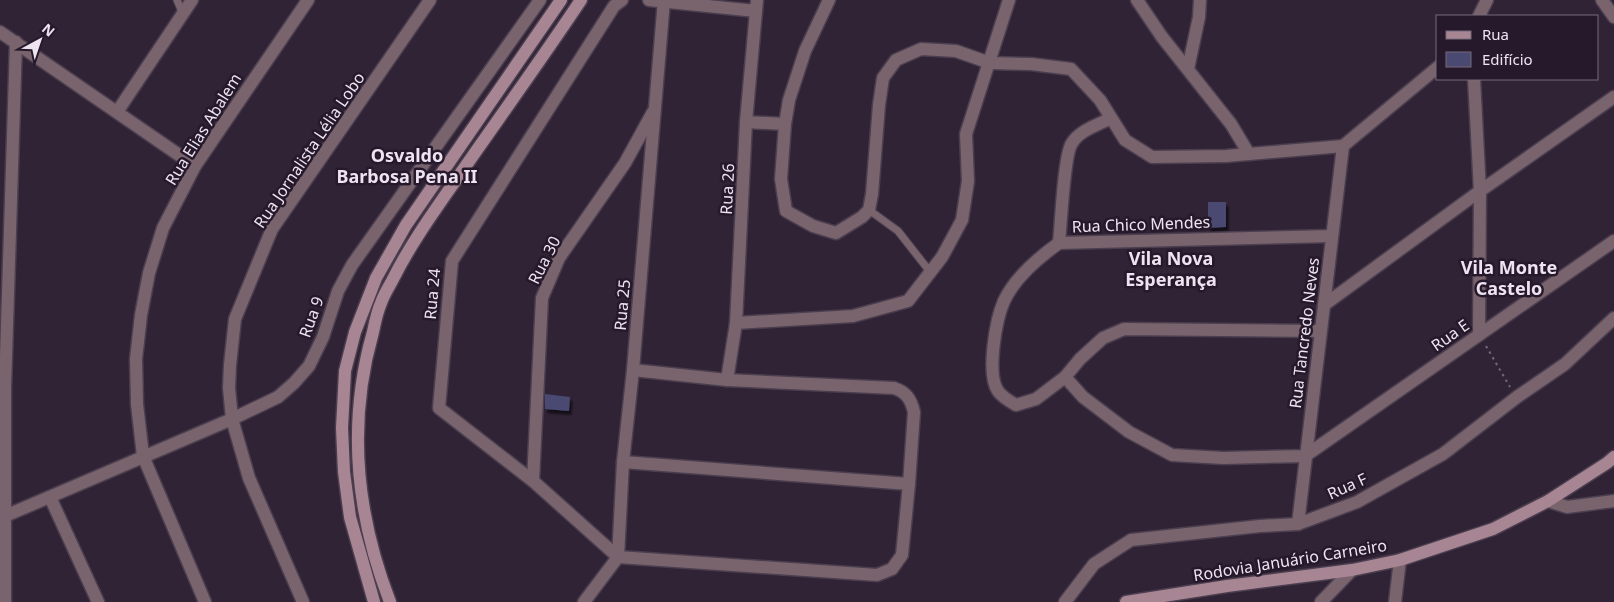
<svg xmlns="http://www.w3.org/2000/svg" width="1614" height="602" font-family="'Noto Sans',sans-serif">
<style>
.building{fill:#494972;filter:url(#shadow)}
.lines{fill:none;stroke-linecap:round;stroke-linejoin:round}
.service-casing{stroke:#4b3e4f;stroke-width:9}
.minor-casing{stroke:#4b3e4f;stroke-width:15}
.secondary-casing{stroke:#4b3e4f;stroke-width:15}
.path{stroke:#746878;stroke-width:2;stroke-dasharray:2.5 4;stroke-linecap:butt}
.service{stroke:#79646d;stroke-width:7}
.minor{stroke:#79646d;stroke-width:12}
.secondary{stroke:#a78593;stroke-width:12}
.labels{text-anchor:middle;dominant-baseline:central;stroke-width:5;stroke-linejoin:round;paint-order:stroke}
.street-label{font-size:16px;fill:#eee4f1;stroke:#26192b}
.neighbourhood-label{font-size:18px;font-weight:bold;fill:#eee4f1;stroke:#26192b}
</style>
<defs>
<filter id="shadow"><feDropShadow dx="2.5" dy="4" stdDeviation="1" flood-color="#0009"/></filter>
</defs>
<rect width="100%" height="100%" fill="#302335"/>
<g class="building">
<path d="M 1208,202 L 1226,202 L 1226,227 L 1208,228 Z"/>
<path d="M 545,394 L 570,397 L 569,411 L 545,409 Z"/>
</g>
<g class="lines">
<defs>
<g id="service">
<path d="M 177,0 L 183,14"/>
<path d="M 869,210 L 898,231 L 931,273"/>
</g>
<g id="minor">
<path d="M 622,0 L 614,6 L 452,261 L 439,408 L 533,481 L 618,557 L 877,575 L 892,569 L 902,555 L 909,484 L 914,412 C 911,399 906,392 894,388 L 727,380 L 633,370"/>
<path d="M 649,0 L 756,11"/>
<path d="M 829,0 L 805,51 L 789,100 L 785,124 L 781,179 L 786,211 L 813,226 L 836,233 L 862,217 L 869,210 L 872,194 L 879,105 L 883,78 L 896,60 L 921,49 L 956,51 L 990,63 L 1031,64 L 1071,69 L 1100,100 L 1125,140 L 1152,157 L 1226,156 L 1343,146"/>
<path d="M 1137,0 L 1162,37 L 1231,124 L 1249,154"/>
<path d="M 1602,0 L 1614,17"/>
<path d="M 1479,16 L 1487,0"/>
<path d="M 0,32 L 195,166"/>
<path d="M 1188,69 L 1199,17 L 1200,0"/>
<path d="M 1474,79 L 1480,191 L 1479,335"/>
<path d="M 117,112 L 192,0"/>
<path d="M 746,122 L 785,124"/>
<path d="M 1343,146 L 1438,67"/>
<path d="M 1059,243 C 1061,224 1064,154 1072,143 C 1080,130 1098,125 1111,118"/>
<path d="M 1324,305 L 1480,191 L 1614,97"/>
<path d="M 736,323 L 853,316 L 908,301 L 942,257 L 962,220 L 968,181 L 966,134 L 1009,0"/>
<path d="M 1320,331 L 1124,329 L 1103,338 L 1080,359 L 1065,377 L 1036,399 L 1016,405 C 1009,401 1002,397 998,391 C 986,374 996,319 1004,301 C 1015,277 1038,258 1059,243 L 1332,236"/>
<path d="M 1065,377 L 1083,397 L 1129,432 L 1172,455 L 1223,458 L 1305,456 L 1614,241"/>
<path d="M 727,380 L 736,323 L 746,122 L 757,0"/>
<path d="M 623,462 L 909,484"/>
<path d="M 533,481 L 542,298 L 559,258 L 625,163 L 653,112"/>
<path d="M 50,497 L 98,602"/>
<path d="M 1548,501 L 1567,507 L 1614,501"/>
<path d="M 5,516 L 232,419 L 278,397 L 294,383 L 309,366 L 323,337 L 338,291 L 352,265 L 540,0"/>
<path d="M 1298,524 L 1343,146"/>
<path d="M 5,602 L 5,388 L 16,42"/>
<path d="M 205,602 L 143,456 L 137,404 L 136,359 L 141,315 L 149,273 L 163,228 L 195,166 L 308,0"/>
<path d="M 303,602 L 249,478 L 232,419 L 229,388 L 230,365 L 235,319 L 272,229 L 430,0"/>
<path d="M 584,602 L 618,557 L 623,462 L 633,370 L 664,0"/>
<path d="M 1065,602 L 1094,564 L 1131,540 L 1260,526 L 1298,524 L 1357,502 L 1443,454 L 1517,397 L 1565,364 L 1614,318"/>
<path d="M 1321,602 L 1352,570"/>
<path d="M 1395,602 L 1400,560"/>
</g>
<g id="secondary">
<path d="M 374,602 L 350,517 L 344,472 L 342,428 L 345,371 L 355,332 L 376,278 L 406,225 L 561,0"/>
<path d="M 390,602 C 356,514 347,423 373,332 C 375,322 377,312 381,303 C 384,294 389,287 393,279 C 411,243 435,210 458,177 C 499,118 541,60 581,0"/>
<path d="M 1126,602 L 1227,586 L 1352,570 L 1400,560 L 1493,529 L 1548,501 L 1607,463 L 1614,457"/>
</g>
</defs>
<use href="#service" class="service-casing"/>
<use href="#minor" class="minor-casing"/>
<use href="#secondary" class="secondary-casing"/>
<path class="path" d="M 1486,346 L 1510,387"/>
<use href="#service" class="service"/>
<use href="#minor" class="minor"/>
<use href="#secondary" class="secondary"/>
</g>
<g class="labels">
<g class="street-label">
<text transform="translate(203 129) rotate(-58)">Rua Elias Abalem</text>
<text transform="translate(309 150) rotate(-56)">Rua Jornalista Lélia Lobo</text>
<text transform="translate(727 189) rotate(-87)">Rua 26</text>
<text transform="translate(1141 224) rotate(-2)">Rua Chico Mendes</text>
<text transform="translate(544 260) rotate(-63)">Rua 30</text>
<text transform="translate(432 294) rotate(-85)">Rua 24</text>
<text transform="translate(622 305) rotate(-85)">Rua 25</text>
<text transform="translate(311 317) rotate(-70)">Rua 9</text>
<text transform="translate(1304 333) rotate(-83)">Rua Tancredo Neves</text>
<text transform="translate(1450 335) rotate(-35)">Rua E</text>
<text transform="translate(1347 486) rotate(-24)">Rua F</text>
<text transform="translate(1290 560) rotate(-9)">Rodovia Januário Carneiro</text>
</g>
<g class="neighbourhood-label">
<text x="407" y="155">Osvaldo<tspan x="407" dy="21">Barbosa Pena II</tspan></text>
<text x="1171" y="258">Vila Nova<tspan x="1171" dy="21">Esperança</tspan></text>
<text x="1509" y="267">Vila Monte<tspan x="1509" dy="21">Castelo</tspan></text>
</g>
</g>
<rect x="1436" y="15" width="162" height="65" fill="#26192b" stroke="#766a7a"/>
<rect x="1446" y="31" width="25" height="8" fill="#a78593" stroke="#766a7a"/>
<text x="1482" y="40" font-size="15" fill="#eee4f1">Rua</text>
<rect x="1446" y="52" width="25" height="15" fill="#494972" stroke="#766a7a"/>
<text x="1482" y="65" font-size="15" fill="#eee4f1">Edifício</text>
<g transform="translate(40 40) rotate(40)" stroke="#26192b" stroke-width="4" paint-order="stroke">
<path d="M0-4L9 19L0 12L-9 19Z" fill="#eee4f1"/>
<text y="-8" font-size="14" font-weight="bold" text-anchor="middle" fill="#eee4f1">N</text>
</g>
</svg>
